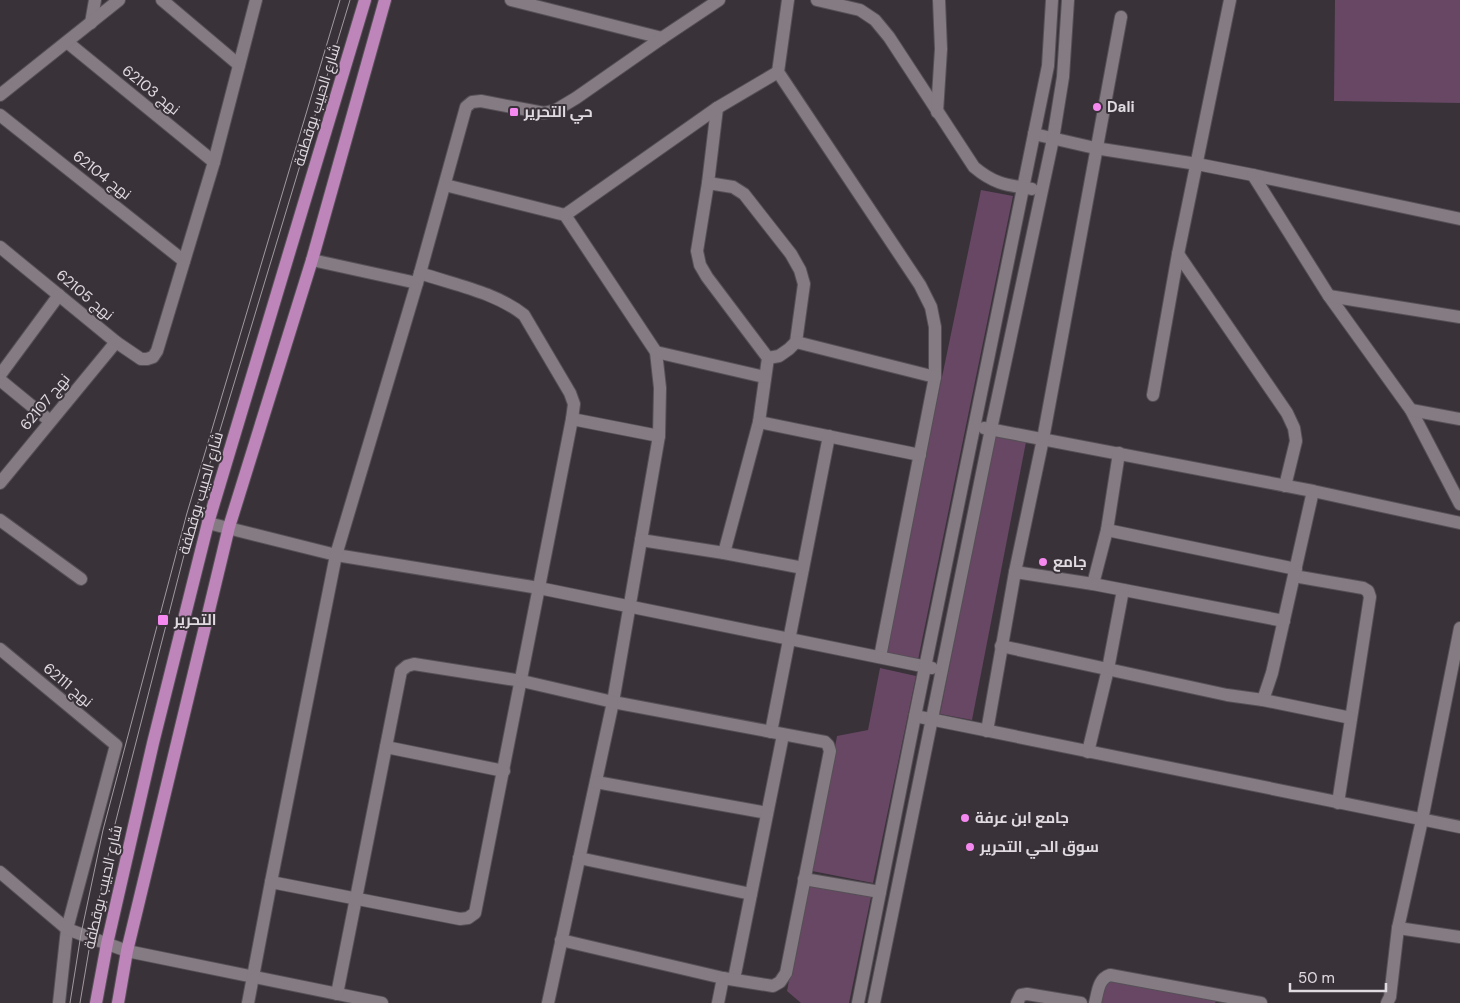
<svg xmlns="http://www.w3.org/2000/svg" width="1460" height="1003" font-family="'DM Sans',Cairo,sans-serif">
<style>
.green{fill:#674764}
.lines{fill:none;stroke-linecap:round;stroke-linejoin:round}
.minor-casing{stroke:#565056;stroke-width:14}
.major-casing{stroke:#565056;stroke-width:14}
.minor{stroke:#847b83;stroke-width:12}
.major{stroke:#bd85ba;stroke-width:12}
.tram{stroke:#a09aa0;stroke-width:1}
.poi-dot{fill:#f589ef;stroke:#393239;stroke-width:2}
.labels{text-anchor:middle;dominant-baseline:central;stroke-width:4;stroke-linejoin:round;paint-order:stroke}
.street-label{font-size:15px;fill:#e0dbe0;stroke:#393239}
.poi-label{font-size:15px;font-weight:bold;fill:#e0dbe0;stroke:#393239;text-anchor:start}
</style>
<rect width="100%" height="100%" fill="#393239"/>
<g class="green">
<path d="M 1335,0 L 1460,0 L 1460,103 L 1334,101 Z"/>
<path d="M 981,190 L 1013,196 L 918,660 L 884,655 Z"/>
<path d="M 995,435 L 1026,442 L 972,720 L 940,714 Z"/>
<path d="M 880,668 L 916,676 L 873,883 L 812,871 L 837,736 L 868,730 Z"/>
<path d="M 807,886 L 871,897 L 849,1003 L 801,1003 L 787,991 Z"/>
<path d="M 1105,980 L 1216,1001 L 1215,1003 L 1100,1003 Z"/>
</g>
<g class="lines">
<defs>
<g id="minor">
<path d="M 162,0 L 239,65"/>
<path d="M 511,0 L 662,38"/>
<path d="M 788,0 L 778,72 L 920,285 L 931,307 L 935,327 L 935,377 L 880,657"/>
<path d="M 817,0 L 860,10 L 875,20 L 889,37 L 974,167 C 994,184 1006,185 1032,189"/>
<path d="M 91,23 L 95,0"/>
<path d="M 67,42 L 214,162"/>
<path d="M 0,95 L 119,0"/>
<path d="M 717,108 L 708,183 L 697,251 L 700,265 L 707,277 L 768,358 L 759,422 L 724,553"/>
<path d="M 937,112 L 941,49 L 939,0"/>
<path d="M 0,115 L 184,261"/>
<path d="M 1034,134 L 1095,148 L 1197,164 L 1253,175 L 1460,219"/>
<path d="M 1253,175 L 1329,296 L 1411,410 L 1460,504"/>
<path d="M 708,183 L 733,187 L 744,194 L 791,254 L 800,270 L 804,284 L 796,342 L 789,349 L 779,356 L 768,358"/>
<path d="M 445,185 L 565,215 L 656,352 L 660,388 L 659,436 L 613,702 L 548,1003"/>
<path d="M 565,215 L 717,108 L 778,72"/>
<path d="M 0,247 L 116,342 L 141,359 L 147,359 L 153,357 L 157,351 L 214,162 L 256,0"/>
<path d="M 1178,254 L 1287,413 L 1294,428 L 1296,441 L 1285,486"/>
<path d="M 312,260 L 417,283"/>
<path d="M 1329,296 L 1460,317"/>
<path d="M 796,342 L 935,377"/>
<path d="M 656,352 L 764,377"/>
<path d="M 0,375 L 59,295"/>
<path d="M 0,380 L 50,421"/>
<path d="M 1153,395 L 1178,254 L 1230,0"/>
<path d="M 1411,410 L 1460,419"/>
<path d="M 572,419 L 659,436"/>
<path d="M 759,422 L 920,455"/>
<path d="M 984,428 L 1313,491 L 1460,523"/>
<path d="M 1119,453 L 1107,530 L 1093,584 L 1284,621"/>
<path d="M 0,483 L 116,342"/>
<path d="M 0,520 L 81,579"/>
<path d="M 208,523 L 336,555 L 539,588 L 932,668"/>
<path d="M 1107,530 L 1296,569"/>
<path d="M 641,540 L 724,553 L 803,568"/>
<path d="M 1015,572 L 1093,584"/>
<path d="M 1294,576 L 1363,588 L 1368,591 L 1370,597 L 1338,803"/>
<path d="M 1001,646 L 1227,695 L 1263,700 L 1272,673 L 1313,491"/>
<path d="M 0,649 L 116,745 L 67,929 L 59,1003"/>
<path d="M 1263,700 L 1351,718"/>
<path d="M 915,716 L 1460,827"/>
<path d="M 987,731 L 1015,572 L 1043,439 L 1121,17"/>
<path d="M 771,732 L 829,436"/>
<path d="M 386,747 L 504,771"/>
<path d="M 1088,752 L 1108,669 L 1123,590"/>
<path d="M 596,782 L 767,813"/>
<path d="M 579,858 L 751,894"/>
<path d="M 0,872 L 67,929 L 127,951 L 382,1003"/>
<path d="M 804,879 L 880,892"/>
<path d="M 271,882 L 460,919 L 468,918 L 475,913 L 572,419 L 574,404 L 570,393 L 524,315 C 495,292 455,285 420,273"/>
<path d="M 1398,928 L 1460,937"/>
<path d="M 734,979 L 783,735"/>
<path d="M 337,994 L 401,671 L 407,666 L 414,664 L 522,681 L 613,702 L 825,742 L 828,745 L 830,751 L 786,973 L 780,982 L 773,986 L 723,978 L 561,940"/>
<path d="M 248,1003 L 271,882 L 336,555 L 420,273 L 466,107 L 472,102 L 481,101 L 544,113 L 556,110 L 576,98 L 662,38 L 719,0"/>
<path d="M 718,1003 L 723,978"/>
<path d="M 858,1003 L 915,716 L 1048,66 L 1052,0"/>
<path d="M 874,1003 L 991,429 L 1053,139 L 1063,77 L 1068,0"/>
<path d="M 1017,1003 L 1021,995 L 1027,994 L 1081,1003"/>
<path d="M 1095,1003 C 1098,992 1098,979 1110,975 L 1261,1003"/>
<path d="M 1387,1003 L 1390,997 L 1398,928 L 1422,820 L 1460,628"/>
</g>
<g id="major">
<path d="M 96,1003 L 107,944 L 153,743 L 208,523 L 365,0"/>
<path d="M 118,1003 L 127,951 L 229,527 L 312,260 L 385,0"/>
</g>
</defs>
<use href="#minor" class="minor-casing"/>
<use href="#major" class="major-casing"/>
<use href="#minor" class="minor"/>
<use href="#major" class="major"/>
<g class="tram">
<path d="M 70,1003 L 81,934 L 103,830 L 187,513 L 340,0"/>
<path d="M 80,1003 L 91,938 L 113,832 L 194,516 L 350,0"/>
</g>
</g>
<g class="poi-dot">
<circle cx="1097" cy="107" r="5"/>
<rect x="509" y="107" width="10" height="10" rx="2.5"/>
<circle cx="1043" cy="562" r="5"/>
<rect x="157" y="614" width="12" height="12" rx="2.5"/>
<circle cx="965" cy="818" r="5"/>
<circle cx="970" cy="847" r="5"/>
</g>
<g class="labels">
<g class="street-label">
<text transform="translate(151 90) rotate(39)">نهج 62103</text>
<text transform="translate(317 105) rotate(-73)">شارع الحبيب بوقطفة</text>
<text transform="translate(102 175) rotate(38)">نهج 62104</text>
<text transform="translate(85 295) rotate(40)">نهج 62105</text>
<text transform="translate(45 402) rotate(-50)">نهج 62107</text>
<text transform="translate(201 493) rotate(-74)">شارع الحبيب بوقطفة</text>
<text transform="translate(68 685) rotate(40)">نهج 62111</text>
<text transform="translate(103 887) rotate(-77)">شارع الحبيب بوقطفة</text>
</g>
<g class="poi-label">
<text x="1107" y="107">Dali</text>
<text x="524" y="112">حي التحرير</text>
<text x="1053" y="562">جامع</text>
<text x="174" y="620">التحرير</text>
<text x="975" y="818">جامع ابن عرفة</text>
<text x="980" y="847">سوق الحي التحرير</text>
</g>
</g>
<path d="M1290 983v8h96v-8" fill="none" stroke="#e0dbe0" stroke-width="2.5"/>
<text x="1298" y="983" font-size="15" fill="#e0dbe0" stroke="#393239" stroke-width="4" paint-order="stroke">50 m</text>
</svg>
